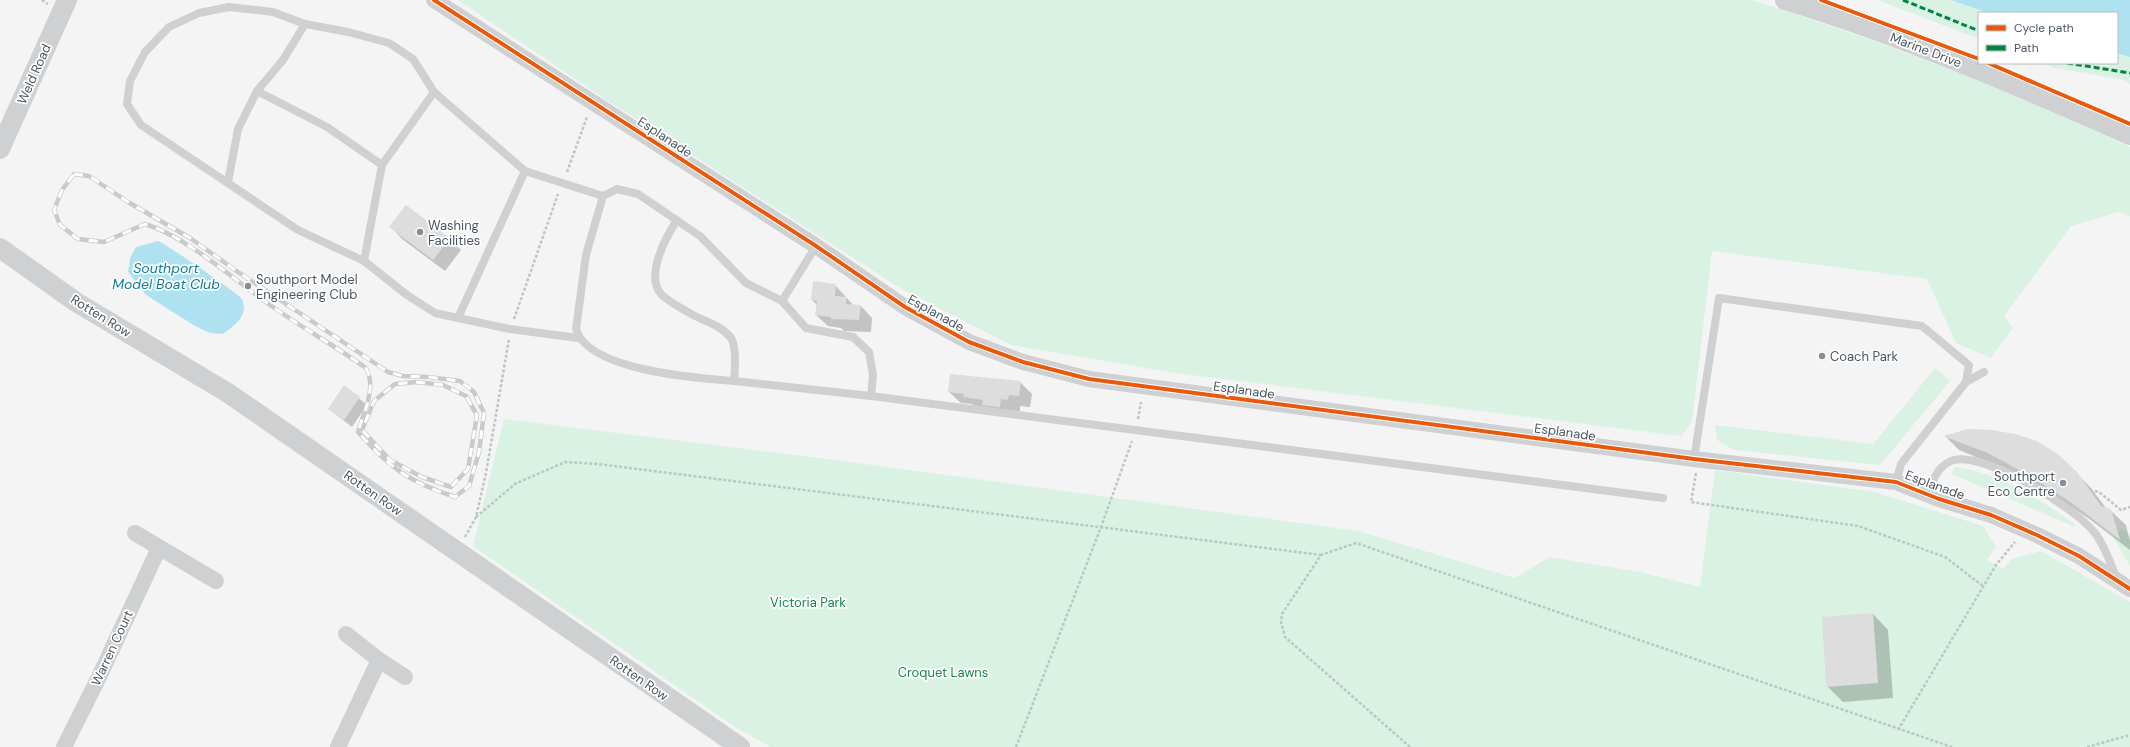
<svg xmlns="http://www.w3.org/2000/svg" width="2130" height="747" font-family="'DM Sans',sans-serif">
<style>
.green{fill:#d9f2e3}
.water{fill:#aee2f0}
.shadow{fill:#0003}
.building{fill:#ddddde}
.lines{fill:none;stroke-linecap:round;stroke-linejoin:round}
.path{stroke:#bcc7c4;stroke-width:2.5;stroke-dasharray:3 2;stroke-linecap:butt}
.service{stroke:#ced0d2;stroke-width:8}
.minor{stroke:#ced0d2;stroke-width:16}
.tertiary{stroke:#ced0d2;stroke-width:20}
.rail-casing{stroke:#c9cacc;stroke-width:4.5}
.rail{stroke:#fff;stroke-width:3;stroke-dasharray:9;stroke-linecap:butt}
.quiet{stroke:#00873e;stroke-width:3;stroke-dasharray:6 3;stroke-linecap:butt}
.cycleway-casing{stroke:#fff;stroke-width:6}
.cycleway{stroke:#e8590c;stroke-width:4}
.poi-dot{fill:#868d94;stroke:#fff;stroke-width:1.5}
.labels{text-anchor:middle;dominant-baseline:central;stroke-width:3.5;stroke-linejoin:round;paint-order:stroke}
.street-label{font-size:13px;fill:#4a5661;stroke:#fff}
.poi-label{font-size:13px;fill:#4a5661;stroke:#fff;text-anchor:start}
.park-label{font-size:13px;fill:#17864f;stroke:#fff}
.water-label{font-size:14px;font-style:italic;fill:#0c7c9b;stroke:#fff}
</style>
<rect width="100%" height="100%" fill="#f4f4f4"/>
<g class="green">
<path d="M 458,0 L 1752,0 C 1881,41 2007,89 2130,147 L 2130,216 L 2118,212 L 2071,226 L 2004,316 L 2013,328 L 1991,358 L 1956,343 L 1927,279 L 1712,251 L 1692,422 L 1681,436 L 1175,373 L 1011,345 L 900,288 L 608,101 Z"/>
<path d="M 1878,0 L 2130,0 L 2130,84 L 2120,79 L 2055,68 L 2042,63 L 2117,63 L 2117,13 L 1979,13 L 1979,39 Z"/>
<path d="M 1935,368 L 1950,381 L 1880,465 L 1734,450 L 1717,440 L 1715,425 L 1873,444 Z"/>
<path d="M 504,419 L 835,460 L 1358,531 L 1515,578 L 1549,557 L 1640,572 L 1700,587 L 1715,470 L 1875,492 L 1983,526 L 1996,547 L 1987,560 L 2004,569 L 2011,559 L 2041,551 L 2130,602 L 2130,747 L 771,747 L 735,727 L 473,546 Z"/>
<path d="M 1955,467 C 2006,475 2033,496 2075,524 L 2075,527 L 1951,474 Z"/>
<path d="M 2121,529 L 2130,537 L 2130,566 L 2113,537 Z"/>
</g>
<g class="water">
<path d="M 1951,0 L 2130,0 L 2130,57 L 2117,53 L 2117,13 L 1989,13 Z"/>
<path d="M 158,241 C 163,242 239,294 242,299 C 243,301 244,307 244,308 C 244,319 231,328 223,334 L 210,333 L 195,326 L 154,300 L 145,294 L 128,272 L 130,258 L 136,247 Z"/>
</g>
<g class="shadow">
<path d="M 391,227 L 449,239 L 461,250 L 445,271 L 402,239 Z"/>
<path d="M 835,285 L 854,306 L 861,306 L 872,318 L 871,332 L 844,331 L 841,328 L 828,326 L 816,315 L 817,305 L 812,300 Z"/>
<path d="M 1020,382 L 1032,394 L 1030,407 L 1020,406 L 1020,411 L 976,409 L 972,404 L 961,403 L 949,392 Z"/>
<path d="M 345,387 L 367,405 L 352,427 L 329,409 Z"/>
<path d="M 1945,436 L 2076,473 L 2091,488 L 2106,508 L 2110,510 L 2126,525 L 2130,541 L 2130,550 L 2088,518 L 2046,491 L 2003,468 L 1959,450 Z"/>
<path d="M 1873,614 L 1888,630 L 1893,698 L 1843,702 L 1827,686 Z"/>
</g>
<g class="building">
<path d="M 406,205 L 450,238 L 433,260 L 389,227 Z"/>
<path d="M 813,281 L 836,284 L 835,296 L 846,297 L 846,304 L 861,305 L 859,320 L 831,319 L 831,317 L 815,315 L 817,301 L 811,300 Z"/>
<path d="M 950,374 L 1021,381 L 1019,396 L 1009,395 L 1008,400 L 1001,399 L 1000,407 L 982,405 L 983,400 L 963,397 L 964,394 L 948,392 Z"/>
<path d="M 344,385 L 360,397 L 344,420 L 328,409 Z"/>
<path d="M 1968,429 L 1992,430 L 2015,434 L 2037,441 L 2059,455 L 2077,472 L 2101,506 L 2111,509 L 2120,540 L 2072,503 L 2030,476 L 1988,453 L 1943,436 Z"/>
<path d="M 1873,613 L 1878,683 L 1826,687 L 1822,617 Z"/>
</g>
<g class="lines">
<g class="path">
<path d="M 42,0 L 48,4"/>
<path d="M 567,172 L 587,117"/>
<path d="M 514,319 L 558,194"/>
<path d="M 1138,419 L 1141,402"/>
<path d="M 1696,473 L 1691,502 L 1858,526 L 1945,557 L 1983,586"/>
<path d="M 2090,490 L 2099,492 L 2121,510 L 2130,507"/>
<path d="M 476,517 L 515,484 L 565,462 L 598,464 L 1321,555"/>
<path d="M 465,537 L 476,517 L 486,473 L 509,339"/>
<path d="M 1898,730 L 1996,565 L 2015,542"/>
<path d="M 1016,747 L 1101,527 L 1132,441"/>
<path d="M 1410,747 L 1285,637 L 1281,622 L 1282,614 L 1321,555 L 1356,543 L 1952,747"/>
<path d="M 2087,747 L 2130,735"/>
</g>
<g class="service">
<path d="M 257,91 L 327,127 L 382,165"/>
<path d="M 525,171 L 458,318 L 435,313 L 407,295 L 364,261 L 298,230 L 141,125 L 127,104 L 130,81 L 145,52 L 169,27 L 199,13 L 229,7 L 273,12 L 305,24 L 348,32 L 389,43 L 413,59 L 434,92 L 525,171 L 603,196 L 617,189 L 638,194 L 700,236 L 746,283 L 782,301 L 806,328 L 853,337 L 869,352 L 873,375 L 871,396"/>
<path d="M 228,182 L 238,129 L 257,91 L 283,60 L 305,24"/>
<path d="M 603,196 L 586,255 L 576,329 C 588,371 697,378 734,381 C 735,370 737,347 731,338 C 722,326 707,322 695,316 C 684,310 669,302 661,294 C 645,275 666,237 677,220"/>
<path d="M 364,261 L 382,165 L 434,92"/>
<path d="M 782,301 L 816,246"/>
<path d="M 458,318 L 510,329 L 578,338"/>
<path d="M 734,381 L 871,396 L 1663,498"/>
<path d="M 1694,459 L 1719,298 L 1922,326 L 1969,365 L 1966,382"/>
<path d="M 1896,482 L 1901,464 L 1966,382 L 1984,372"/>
<path d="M 1939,499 L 1933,480 C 1938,471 1943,463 1954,460 C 1987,453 2074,507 2095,533 C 2105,546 2110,562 2116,577"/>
</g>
<g class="minor">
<path d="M 434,0 L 816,246 L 905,307 L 969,342 L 1023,362 L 1089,379 L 1694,459 L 1896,482 L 1939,499 L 1991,515 L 2037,535 L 2079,556 L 2130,589"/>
<path d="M 135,533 L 216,581"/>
<path d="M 346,634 L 379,660 L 405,677"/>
<path d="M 64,747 L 99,677 L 159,548"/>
<path d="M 338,747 L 379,660"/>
</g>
<g class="tertiary">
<path d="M 1785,0 C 1903,36 2017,85 2130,135"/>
<path d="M 0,149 L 67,0"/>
<path d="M 0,248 L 76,302 L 228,393 L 740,747"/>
</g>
<defs>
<g id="rail">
<path d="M 74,174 L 89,176 L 128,202 L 190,238 L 238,272 L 388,372 L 403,376 L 428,377 L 460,381 L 474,392 L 484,413 L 479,452 L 469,486 L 455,497 C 409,482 390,468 358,432 C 364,411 377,388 366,368 C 335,346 301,327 270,305 C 233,279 187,237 145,224 L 104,242 L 78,239 L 60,225 L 54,210 L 62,190 Z"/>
<path d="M 416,382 L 443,385 L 466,396 L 477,415 L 468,469 L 451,487 L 422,477 L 390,460 L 362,430 L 374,401 L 395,384 Z"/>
</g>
</defs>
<use href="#rail" class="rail-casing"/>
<use href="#rail" class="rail"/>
<g class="quiet">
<path d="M 1903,0 L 1979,31"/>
<path d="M 2067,63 L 2130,73"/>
</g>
<defs>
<g id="cycleway">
<path d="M 434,0 L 816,246 L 905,307 L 969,342 L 1023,362 L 1089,379 L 1694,459 L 1896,482 L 1939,499 L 1991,515 L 2037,535 L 2079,556 L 2130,589"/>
<path d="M 1821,0 L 1979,59"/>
<path d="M 1988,63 L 2130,124"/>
</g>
</defs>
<use href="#cycleway" class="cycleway-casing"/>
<use href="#cycleway" class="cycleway"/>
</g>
<g class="poi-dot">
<circle cx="420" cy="232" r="4"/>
<circle cx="248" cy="286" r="4"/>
<circle cx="1822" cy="356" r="4"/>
<circle cx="2063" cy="483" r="4"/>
</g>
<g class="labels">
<g class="street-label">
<text transform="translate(1926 50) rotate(21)">Marine Drive</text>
<text transform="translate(34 74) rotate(-66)">Weld Road</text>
<text transform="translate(665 137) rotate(33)">Esplanade</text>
<text transform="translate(936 313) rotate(29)">Esplanade</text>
<text transform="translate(101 316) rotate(32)">Rotten Row</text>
<text transform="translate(1244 390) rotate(8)">Esplanade</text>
<text transform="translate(1565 432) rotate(8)">Esplanade</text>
<text transform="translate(1935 485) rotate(20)">Esplanade</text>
<text transform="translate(373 493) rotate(35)">Rotten Row</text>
<text transform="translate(112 648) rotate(-65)">Warren Court</text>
<text transform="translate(639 678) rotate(35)">Rotten Row</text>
</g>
<g class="poi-label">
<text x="428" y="225">Washing<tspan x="428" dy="15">Facilities</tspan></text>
<text x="256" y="279">Southport Model<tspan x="256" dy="15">Engineering Club</tspan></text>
<text x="1830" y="356">Coach Park</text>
<text x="2055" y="476" text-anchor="end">Southport<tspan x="2055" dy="15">Eco Centre</tspan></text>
</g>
<g class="park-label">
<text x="808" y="602">Victoria Park</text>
<text x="943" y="672">Croquet Lawns</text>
</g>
<g class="water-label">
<text x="166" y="268">Southport<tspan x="166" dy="16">Model Boat Club</tspan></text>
</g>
</g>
<rect x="1978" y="12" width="140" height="52" fill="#ffffff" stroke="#b7bbc0"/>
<rect x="1986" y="25" width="20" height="6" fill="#e8590c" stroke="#b7bbc0"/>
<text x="2014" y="32" font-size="12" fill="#4a5661">Cycle path</text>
<rect x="1986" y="45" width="20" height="6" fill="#00873e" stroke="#b7bbc0"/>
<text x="2014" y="52" font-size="12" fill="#4a5661">Path</text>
</svg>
